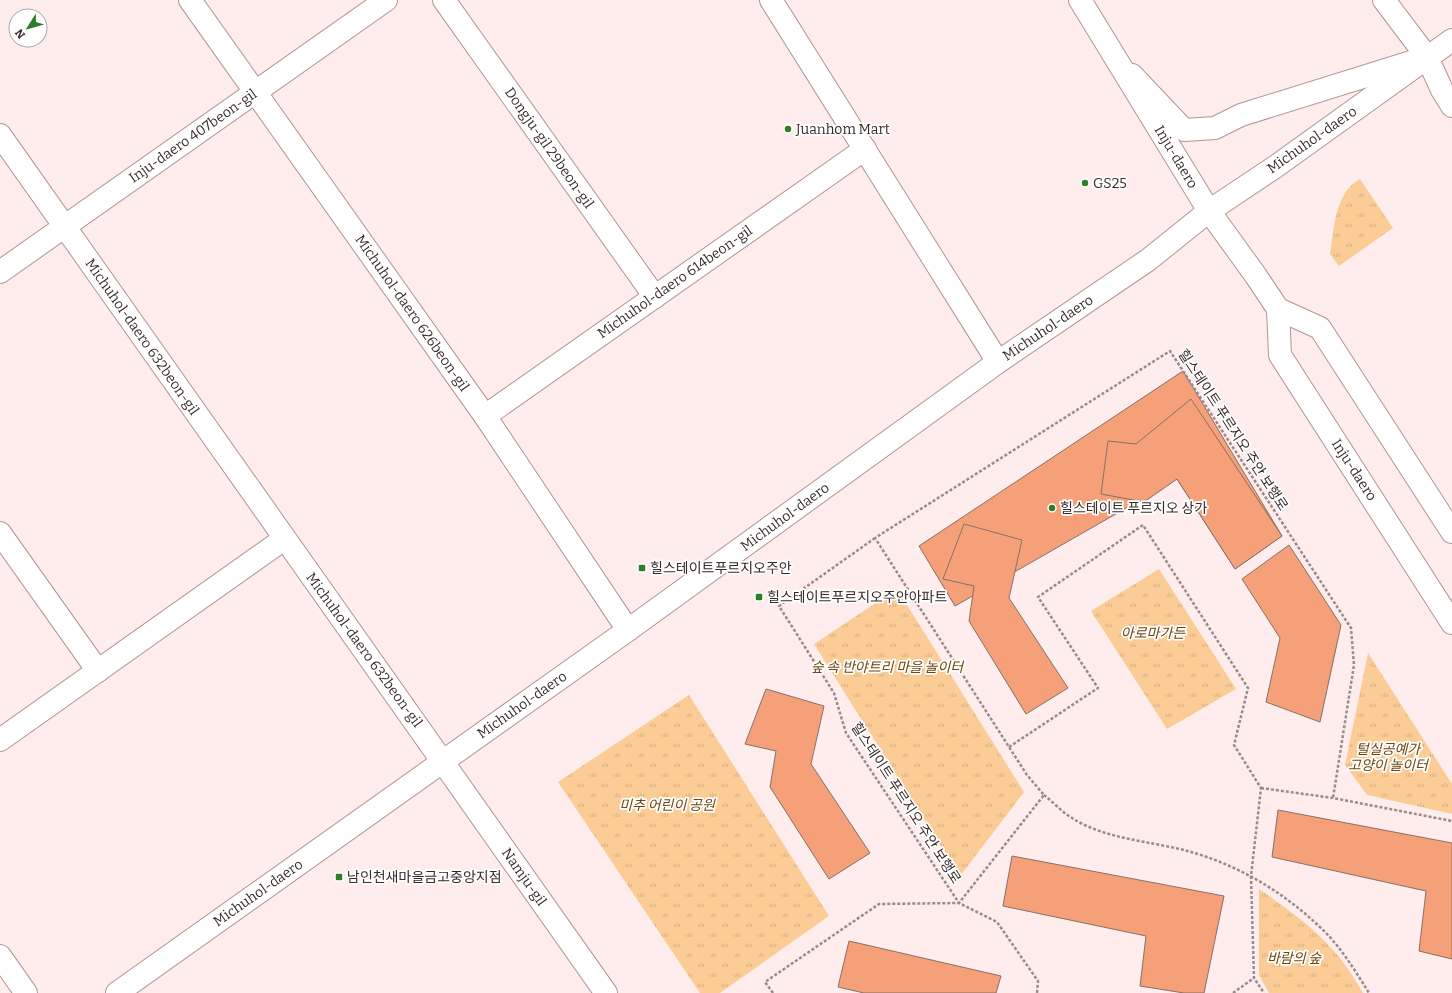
<svg xmlns="http://www.w3.org/2000/svg" width="1452" height="993" font-family="Bitter,'Noto Sans KR',serif">
<style>
.park{fill:url(#park-tufts)}
.building{fill:#f5a078;stroke:#867066}
.lines{fill:none;stroke-linecap:round;stroke-linejoin:round}
.minor-casing{stroke:#b09694;stroke-width:24}
.major-casing{stroke:#b09694;stroke-width:24}
.path{stroke:#998b8a;stroke-width:2.5;stroke-dasharray:3 2;stroke-linecap:butt}
.minor{stroke:#fff;stroke-width:22}
.major{stroke:#fff;stroke-width:22}
.poi-dot{fill:#2d7e28;stroke:#fff;stroke-width:1.5}
.labels{text-anchor:middle;dominant-baseline:central;stroke-width:3.5;stroke-linejoin:round;paint-order:stroke}
.poi-label{font-size:14px;fill:#362b2a;stroke:#fff;text-anchor:start}
.street-label{font-size:14px;fill:#362b2a;stroke:#fff}
.park-label{font-size:14px;font-style:italic;fill:#6f470e;stroke:#fff}
</style>
<defs>
<pattern id="park-tufts" width="24" height="20" patternUnits="userSpaceOnUse"><rect width="24" height="20" fill="#fbcc95"/><path d="M3 7l-1-3M5 7V3M7 7l1-3M15 17l-1-3M17 17v-4M19 17l1-3" fill="none" stroke="#d8af81"/></pattern>
</defs>
<rect width="100%" height="100%" fill="#feedec"/>
<g class="park">
<path d="M 1360,179 L 1393,228 L 1339,266 L 1330,254 C 1334,229 1335,192 1360,179 Z"/>
<path d="M 1159,569 L 1236,689 L 1167,729 L 1091,611 Z"/>
<path d="M 897,589 L 1024,792 L 960,876 L 814,644 Z"/>
<path d="M 1368,653 L 1452,784 L 1452,814 L 1367,795 L 1345,765 Z"/>
<path d="M 689,695 L 829,916 L 720,993 L 700,993 L 558,782 Z"/>
<path d="M 1259,889 C 1305,921 1335,943 1363,993 L 1269,993 L 1259,975 Z"/>
</g>
<g class="building">
<path d="M 1183,371 L 1282,536 L 1235,569 L 1177,479 L 955,606 L 919,546 Z"/>
<path d="M 1191,399 L 1282,536 L 1235,569 L 1177,479 L 1144,502 L 1101,494 L 1108,441 L 1136,444 Z"/>
<path d="M 964,524 L 1022,540 L 1009,598 L 1068,688 L 1026,714 L 969,621 L 974,586 L 943,579 Z"/>
<path d="M 1289,545 L 1341,625 L 1320,722 L 1266,702 L 1280,638 L 1242,579 Z"/>
<path d="M 766,689 L 824,706 L 811,764 L 870,853 L 829,879 L 770,787 L 776,751 L 745,744 Z"/>
<path d="M 1278,810 L 1452,843 L 1452,959 L 1419,951 L 1426,891 L 1272,857 Z"/>
<path d="M 1012,856 L 1224,896 L 1204,993 L 1184,993 L 1140,986 L 1146,936 L 1003,906 Z"/>
<path d="M 849,941 L 1001,976 L 996,993 L 864,993 L 838,987 Z"/>
</g>
<g class="lines">
<defs>
<g id="minor">
<path d="M 190,0 L 485,416 L 628,630"/>
<path d="M 444,0 L 655,297"/>
<path d="M 771,0 L 998,362"/>
<path d="M 1384,0 L 1427,57 L 1442,90 L 1452,106"/>
<path d="M 1132,75 L 1184,130 L 1215,128 L 1241,115 L 1424,58"/>
<path d="M 0,135 L 606,993"/>
<path d="M 0,272 L 386,0"/>
<path d="M 485,416 L 865,149"/>
<path d="M 0,533 L 98,671"/>
<path d="M 0,740 L 284,539"/>
<path d="M 0,956 L 26,993"/>
</g>
<g id="major">
<path d="M 1080,0 L 1209,211 L 1256,276 L 1278,309 L 1280,355 L 1452,623"/>
<path d="M 1278,309 L 1320,328 L 1452,532"/>
<path d="M 117,993 L 628,630 L 998,362 L 1148,260 L 1209,211 L 1275,167 L 1452,40"/>
</g>
</defs>
<use href="#minor" class="minor-casing"/>
<use href="#major" class="major-casing"/>
<g class="path">
<path d="M 875,538 L 779,606 L 834,693 L 846,733 L 959,903 L 1044,795 L 1027,775 L 875,538 L 1170,351 L 1351,628 L 1354,665 L 1333,798"/>
<path d="M 1009,747 L 1098,688 L 1038,597 L 1143,525 L 1248,688 L 1234,745 L 1261,788 L 1251,876 L 1254,978 L 1264,993"/>
<path d="M 1261,788 L 1333,798 L 1452,821"/>
<path d="M 1044,795 C 1053,802 1062,812 1072,818 C 1106,840 1153,841 1191,852 C 1241,866 1288,895 1325,932 C 1342,949 1356,972 1369,993"/>
<path d="M 773,993 L 765,982 L 879,904 L 959,903 L 997,922 L 1038,981 L 1037,993"/>
<path d="M 1233,993 L 1254,978"/>
</g>
<use href="#minor" class="minor"/>
<use href="#major" class="major"/>
</g>
<g class="poi-dot">
<circle cx="788" cy="129" r="4"/>
<circle cx="1085" cy="183" r="4"/>
<circle cx="1052" cy="508" r="4"/>
<rect x="638" y="564" width="8" height="8" rx="2"/>
<rect x="755" y="593" width="8" height="8" rx="2"/>
<rect x="335" y="873" width="8" height="8" rx="2"/>
</g>
<g class="labels">
<g class="poi-label">
<text x="796" y="129">Juanhom Mart</text>
<text x="1093" y="183">GS25</text>
<text x="1060" y="508">힐스테이트 푸르지오 상가</text>
<text x="650" y="568">힐스테이트푸르지오주안</text>
<text x="767" y="597">힐스테이트푸르지오주안아파트</text>
<text x="347" y="877">남인천새마을금고중앙지점</text>
</g>
<g class="street-label">
<text transform="translate(193 136) rotate(-35)">Inju-daero 407beon-gil</text>
<text transform="translate(1312 140) rotate(-35)">Michuhol-daero</text>
<text transform="translate(549 148) rotate(55)">Dongju-gil 29beon-gil</text>
<text transform="translate(1176 157) rotate(59)">Inju-daero</text>
<text transform="translate(675 282) rotate(-35)">Michuhol-daero 614beon-gil</text>
<text transform="translate(412 313) rotate(55)">Michuhol-daero 626beon-gil</text>
<text transform="translate(1048 328) rotate(-34)">Michuhol-daero</text>
<text transform="translate(142 337) rotate(55)">Michuhol-daero 632beon-gil</text>
<text transform="translate(1233 430) rotate(57)">힐스테이트 푸르지오 주안 보행로</text>
<text transform="translate(1354 470) rotate(57)">Inju-daero</text>
<text transform="translate(785 517) rotate(-36)">Michuhol-daero</text>
<text transform="translate(364 650) rotate(54)">Michuhol-daero 632beon-gil</text>
<text transform="translate(522 705) rotate(-35)">Michuhol-daero</text>
<text transform="translate(906 803) rotate(57)">힐스테이트 푸르지오 주안 보행로</text>
<text transform="translate(524 877) rotate(55)">Namju-gil</text>
<text transform="translate(258 893) rotate(-35)">Michuhol-daero</text>
</g>
<g class="park-label">
<text x="1153" y="633">아로마가든</text>
<text x="887" y="667">숲 속 반야트리 마을 놀이터</text>
<text x="1388" y="749">털실공예가<tspan x="1388" dy="16">고양이 놀이터</tspan></text>
<text x="667" y="805">미추 어린이 공원</text>
<text x="1294" y="958">바람의 숲</text>
</g>
</g>
<g transform="translate(28 28) rotate(233)"><circle r="19" fill="#ffffff" stroke="#afaaaa"/>
<path d="M0-3L7 15L0 10L-7 15Z" fill="#2d7e28"/>
<text y="-6" font-size="11" font-weight="bold" text-anchor="middle" fill="#362b2a">N</text>
</g>
</svg>
